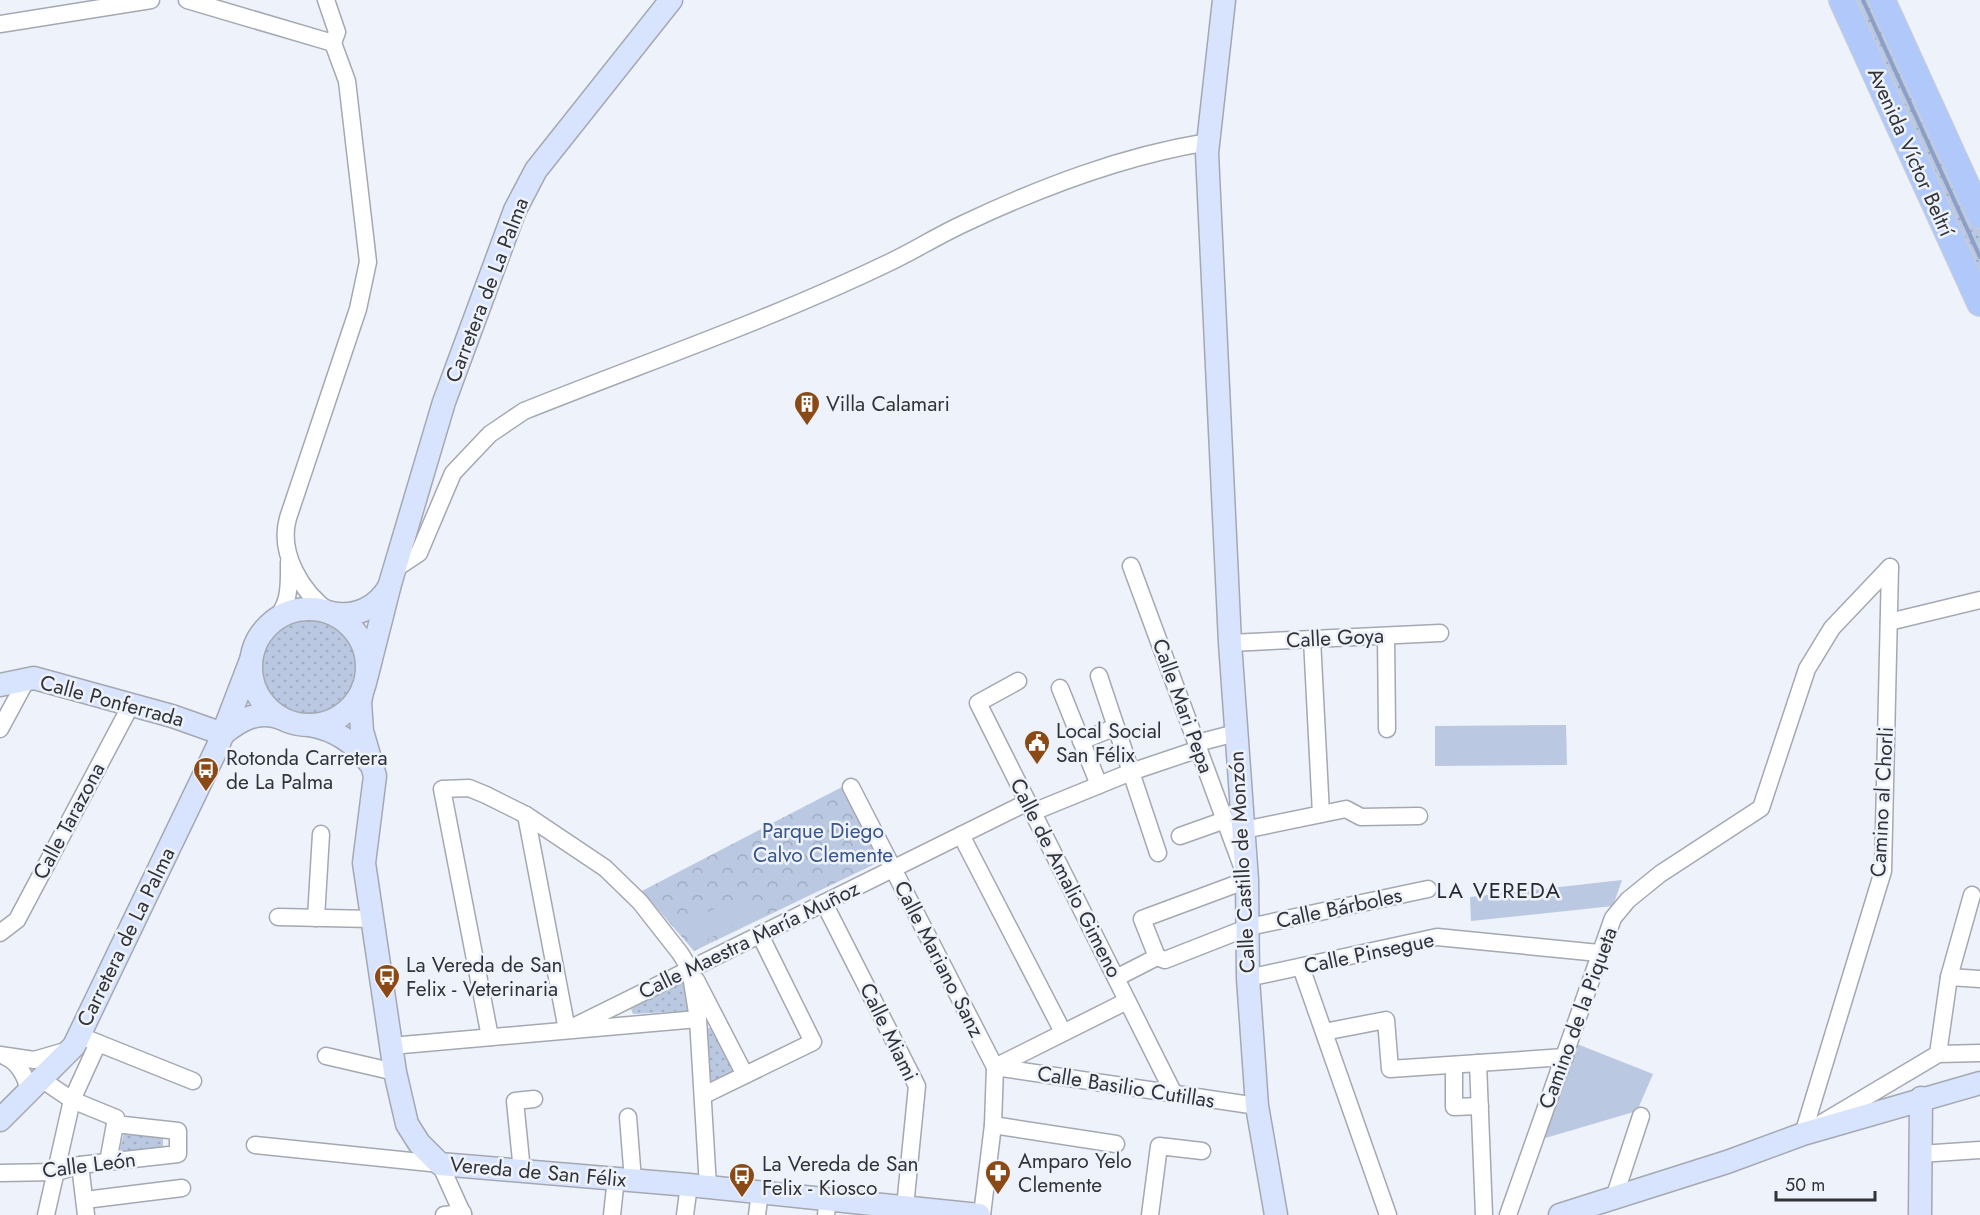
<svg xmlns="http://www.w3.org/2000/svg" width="1980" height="1215" font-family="Jost,sans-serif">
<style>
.grass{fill:url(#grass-dots)}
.park{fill:url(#park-crowns)}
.pitch{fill:#bbc8e1}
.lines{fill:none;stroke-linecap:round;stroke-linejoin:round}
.stream{stroke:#8c9fc7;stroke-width:4}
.street-casing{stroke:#a4a8b1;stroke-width:19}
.secondary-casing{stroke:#a4a8b1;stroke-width:25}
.primary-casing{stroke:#cececf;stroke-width:28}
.street{stroke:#fff;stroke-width:16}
.secondary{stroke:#d8e3fd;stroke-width:22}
.primary{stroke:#b0c8fa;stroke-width:26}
.labels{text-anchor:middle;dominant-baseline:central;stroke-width:5;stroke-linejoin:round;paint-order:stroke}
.street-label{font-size:21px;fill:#323337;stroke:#edf2fb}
.poi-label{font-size:21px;fill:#323337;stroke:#edf2fb;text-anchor:start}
.park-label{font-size:21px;fill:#3b5489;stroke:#edf2fb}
.neighbourhood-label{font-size:22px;letter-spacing:1.5px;fill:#272a31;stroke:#edf2fb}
</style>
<defs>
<pattern id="grass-dots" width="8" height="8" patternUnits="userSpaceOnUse" patternTransform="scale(1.5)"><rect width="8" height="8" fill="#bbc8e1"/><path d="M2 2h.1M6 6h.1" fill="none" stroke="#a1acc2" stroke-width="1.8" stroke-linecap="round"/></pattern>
<pattern id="park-crowns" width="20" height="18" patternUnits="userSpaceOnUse" patternTransform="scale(1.5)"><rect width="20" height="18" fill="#bbc8e1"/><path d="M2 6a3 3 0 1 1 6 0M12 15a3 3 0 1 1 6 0" fill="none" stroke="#a1acc2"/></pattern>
</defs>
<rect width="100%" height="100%" fill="#edf2fb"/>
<g class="grass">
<path d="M 1842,0 L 1882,0 L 1980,215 L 1980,303 Z"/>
<circle cx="309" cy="668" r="48"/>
<path d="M 682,979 L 690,984 L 690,1007 L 687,1011 L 633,1014 L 631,1009 Z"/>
<path d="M 707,1028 L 712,1028 L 738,1072 L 711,1084 Z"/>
<path d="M 124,1133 L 163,1136 L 163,1147 L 121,1153 L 119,1153 Z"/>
</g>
<path class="park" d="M 842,787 L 879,862 L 694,951 L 642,891 Z"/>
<g class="pitch">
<path d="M 1566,725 L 1567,765 L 1435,766 L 1435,726 Z"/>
<path d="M 1622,880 L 1613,906 L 1471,921 L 1470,897 Z"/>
<path d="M 746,894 L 758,913 L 698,944 L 682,924 Z"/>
<path d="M 1577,1044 L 1653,1074 L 1637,1111 L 1542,1139 Z"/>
</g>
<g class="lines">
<path class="stream" d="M 1863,0 L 1980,257"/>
<defs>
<g id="street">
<path d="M 187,0 L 333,43 L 347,81 L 368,262 L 358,309 L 288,518 C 278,553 302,593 330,612"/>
<path d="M 326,0 L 337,32 L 333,43"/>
<path d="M 0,24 L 151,0"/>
<path d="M 1131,566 L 1247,880 L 1142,919 L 1157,957"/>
<path d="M 395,569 L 419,553 L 453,473 L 490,434 L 524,411 C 644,363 769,320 886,264 C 912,252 937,236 963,224 C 1041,187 1122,156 1208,142"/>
<path d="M 272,622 C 291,606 289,584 289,562"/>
<path d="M 1889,622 L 1980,600"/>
<path d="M 1386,636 L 1387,729"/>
<path d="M 1312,639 L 1321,814"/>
<path d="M 1230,643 L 1440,633"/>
<path d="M 1099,676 L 1158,853"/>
<path d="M 1018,681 L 978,703 L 1174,1094"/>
<path d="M 1060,688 L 1099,785"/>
<path d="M 0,729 L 27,679"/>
<path d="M 1081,741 L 1116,727"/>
<path d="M 1197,743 L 1236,733"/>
<path d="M 851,787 L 995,1067 L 993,1125 L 982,1215"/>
<path d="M 1033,812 L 1131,772 L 1199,749"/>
<path d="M 526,815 L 567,1030"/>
<path d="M 1244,830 L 1346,809 L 1361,817 L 1419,816"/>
<path d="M 961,835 L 1063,1032"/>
<path d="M 1180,836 L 1225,820"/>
<path d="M 824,903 L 917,1086 L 905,1207"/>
<path d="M 278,917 L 372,919"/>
<path d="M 316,918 L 321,834"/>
<path d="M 0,933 L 17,920 L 131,705"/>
<path d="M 1301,967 L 1388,1215"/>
<path d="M 1949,977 L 1980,979"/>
<path d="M 1116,978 L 1157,957 L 1165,960 L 1249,927 L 1428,889"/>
<path d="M 1248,978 L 1437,937 L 1599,953"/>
<path d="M 696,980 L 745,1075"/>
<path d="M 567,1030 L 1028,802"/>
<path d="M 1324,1032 L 1386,1020 L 1390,1069 L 1565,1057"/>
<path d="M 490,1037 L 442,789 L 469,788 L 486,795 L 526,815 L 605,868 L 640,902 L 680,953 L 690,969 L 698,1019 L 708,1187"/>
<path d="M 88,1039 L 193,1081"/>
<path d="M 391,1046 L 698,1019"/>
<path d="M 1938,1054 L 1949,977 L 1972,895"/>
<path d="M 0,1055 L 34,1060 L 65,1051"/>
<path d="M 326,1056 L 395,1072"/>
<path d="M 6,1057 C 18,1062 31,1082 26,1094"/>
<path d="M 1478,1063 L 1484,1215"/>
<path d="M 1454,1065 L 1454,1107 L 1480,1106"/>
<path d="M 995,1067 L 1257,1106"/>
<path d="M 995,1067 L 1127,1001"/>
<path d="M 704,1095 L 813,1042 L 760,935"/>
<path d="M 628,1117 L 633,1180"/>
<path d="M 1822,1123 L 1938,1054 L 1980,1053"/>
<path d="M 993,1125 L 1116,1144"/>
<path d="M 1803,1134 L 1883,871 L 1890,567"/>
<path d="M 255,1145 L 440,1164 L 463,1215"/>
<path d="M 1920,1154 L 1980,1150"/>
<path d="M 108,1162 L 115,1124"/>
<path d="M 80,1165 L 86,1215"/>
<path d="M 522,1171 L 515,1101 L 534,1099"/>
<path d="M 0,1173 L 57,1172 L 80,1165 L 178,1154 L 178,1131 L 115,1124 L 116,1118 L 72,1100 L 41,1079"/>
<path d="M 1614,1198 L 1641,1116"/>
<path d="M 85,1200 L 182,1188"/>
<path d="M 46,1215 L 72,1100 L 98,1043"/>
<path d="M 444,1215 L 463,1213"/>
<path d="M 612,1215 L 616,1178"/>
<path d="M 685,1215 L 689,1185"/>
<path d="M 757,1215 L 760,1192"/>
<path d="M 826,1215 L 828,1199"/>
<path d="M 1150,1215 L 1159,1146 L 1202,1151"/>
<path d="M 1508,1215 L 1613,918 L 1628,900 L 1660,874 L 1761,808 L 1807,669 L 1832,628 L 1890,567"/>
</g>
<g id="secondary">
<path d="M 1224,0 L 1207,153 L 1230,643 L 1247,880 L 1248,978 L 1257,1106 L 1276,1215"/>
<circle cx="309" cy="667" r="58"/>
<path d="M 331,613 C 355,618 377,608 389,587"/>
<path d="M 367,675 L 390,584 L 444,402 L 515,210 L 536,170 L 671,0"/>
<path d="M 0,685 L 34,678 L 172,716 L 223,734"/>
<path d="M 363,688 L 360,702 L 362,731 L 375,776 L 364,863 L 395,1072 L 407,1124 L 419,1143 L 440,1164 L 689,1185 L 979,1215"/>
<path d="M 310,725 C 336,730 353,742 369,762"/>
<path d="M 223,734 C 241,719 258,710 281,718"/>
<path d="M 0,1120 L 74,1046 L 218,746 L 251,660"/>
<path d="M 1560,1215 L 1727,1162 L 1803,1134 L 1980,1083"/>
<path d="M 1920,1215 L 1921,1098"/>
</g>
<g id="primary">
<path d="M 1842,0 L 1980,303"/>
<path d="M 1882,0 L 1980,215"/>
</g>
</defs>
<use href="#street" class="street-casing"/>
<use href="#secondary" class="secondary-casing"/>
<use href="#primary" class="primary-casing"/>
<use href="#street" class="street"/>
<use href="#secondary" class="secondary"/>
<use href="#primary" class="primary"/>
</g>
<defs>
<symbol id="building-pin" viewBox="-11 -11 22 30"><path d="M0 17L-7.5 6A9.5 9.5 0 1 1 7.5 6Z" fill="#8b4a15" stroke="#edf2fb"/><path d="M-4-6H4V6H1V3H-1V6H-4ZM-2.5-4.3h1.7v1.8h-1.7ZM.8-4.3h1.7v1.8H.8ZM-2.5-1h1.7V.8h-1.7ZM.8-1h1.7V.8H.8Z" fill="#fff"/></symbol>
<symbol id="civic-pin" viewBox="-11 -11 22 30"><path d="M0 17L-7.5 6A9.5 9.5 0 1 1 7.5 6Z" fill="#8b4a15" stroke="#edf2fb"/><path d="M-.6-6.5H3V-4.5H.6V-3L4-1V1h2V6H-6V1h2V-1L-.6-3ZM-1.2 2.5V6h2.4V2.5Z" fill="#fff"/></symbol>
<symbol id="bus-pin" viewBox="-11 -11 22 30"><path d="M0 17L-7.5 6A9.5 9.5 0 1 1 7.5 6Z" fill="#8b4a15" stroke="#edf2fb"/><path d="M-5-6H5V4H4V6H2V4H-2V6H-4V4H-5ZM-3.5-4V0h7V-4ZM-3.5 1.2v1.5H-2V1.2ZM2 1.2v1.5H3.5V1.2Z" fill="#fff"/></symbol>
<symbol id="pharmacy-pin" viewBox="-11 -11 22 30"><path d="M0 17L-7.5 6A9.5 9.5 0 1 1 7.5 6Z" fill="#8b4a15" stroke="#edf2fb"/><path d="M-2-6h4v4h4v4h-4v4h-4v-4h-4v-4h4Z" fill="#fff"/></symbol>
</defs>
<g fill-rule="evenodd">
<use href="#building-pin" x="792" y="389" width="30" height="40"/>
<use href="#civic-pin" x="1022" y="728" width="30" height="40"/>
<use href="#bus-pin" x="191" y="755" width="30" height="40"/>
<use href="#bus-pin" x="372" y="962" width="30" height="40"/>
<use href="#pharmacy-pin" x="983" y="1158" width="30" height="40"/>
<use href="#bus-pin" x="727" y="1161" width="30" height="40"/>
</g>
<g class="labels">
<g class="street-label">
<text transform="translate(1911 152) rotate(66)">Avenida Víctor Beltrí</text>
<text transform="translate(487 290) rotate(-69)">Carretera de La Palma</text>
<text transform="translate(1335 638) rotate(-3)">Calle Goya</text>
<text transform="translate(112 701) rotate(15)">Calle Ponferrada</text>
<text transform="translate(1183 706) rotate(70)">Calle Mari Pepa</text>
<text transform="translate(1882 802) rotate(-87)">Camino al Chorli</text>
<text transform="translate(69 821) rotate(-62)">Calle Tarazona</text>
<text transform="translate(1242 862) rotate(-93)">Calle Castillo de Monzón</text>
<text transform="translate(1066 878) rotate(63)">Calle de Amalio Gimeno</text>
<text transform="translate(1339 908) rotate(-12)">Calle Bárboles</text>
<text transform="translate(126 937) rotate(-64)">Carretera de La Palma</text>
<text transform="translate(749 940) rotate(-26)">Calle Maestra María Muñoz</text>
<text transform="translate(1369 953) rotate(-12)">Calle Pinsegue</text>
<text transform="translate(939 959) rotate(63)">Calle Mariano Sanz</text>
<text transform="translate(1578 1018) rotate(-70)">Camino de la Piqueta</text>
<text transform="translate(889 1032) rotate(64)">Calle Miami</text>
<text transform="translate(1126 1087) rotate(9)">Calle Basilio Cutillas</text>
<text transform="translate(89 1165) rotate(-7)">Calle León</text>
<text transform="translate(538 1172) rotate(5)">Vereda de San Félix</text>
</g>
<g class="poi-label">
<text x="826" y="404">Villa Calamari</text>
<text x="1056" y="731">Local Social<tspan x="1056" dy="24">San Félix</tspan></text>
<text x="226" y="758">Rotonda Carretera<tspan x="226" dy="24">de La Palma</tspan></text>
<text x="406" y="965">La Vereda de San<tspan x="406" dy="24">Felix - Veterinaria</tspan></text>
<text x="1018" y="1161">Amparo Yelo<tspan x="1018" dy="24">Clemente</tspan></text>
<text x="762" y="1164">La Vereda de San<tspan x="762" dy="24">Felix - Kiosco</tspan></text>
</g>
<g class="park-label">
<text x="823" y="831">Parque Diego<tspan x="823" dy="24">Calvo Clemente</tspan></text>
</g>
<g class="neighbourhood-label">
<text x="1499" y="890">LA VEREDA</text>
</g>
</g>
<path d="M1776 1191v9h99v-9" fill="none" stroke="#323337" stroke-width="3"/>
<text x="1785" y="1191" font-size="18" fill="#323337" stroke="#edf2fb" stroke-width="4.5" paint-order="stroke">50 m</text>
</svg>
